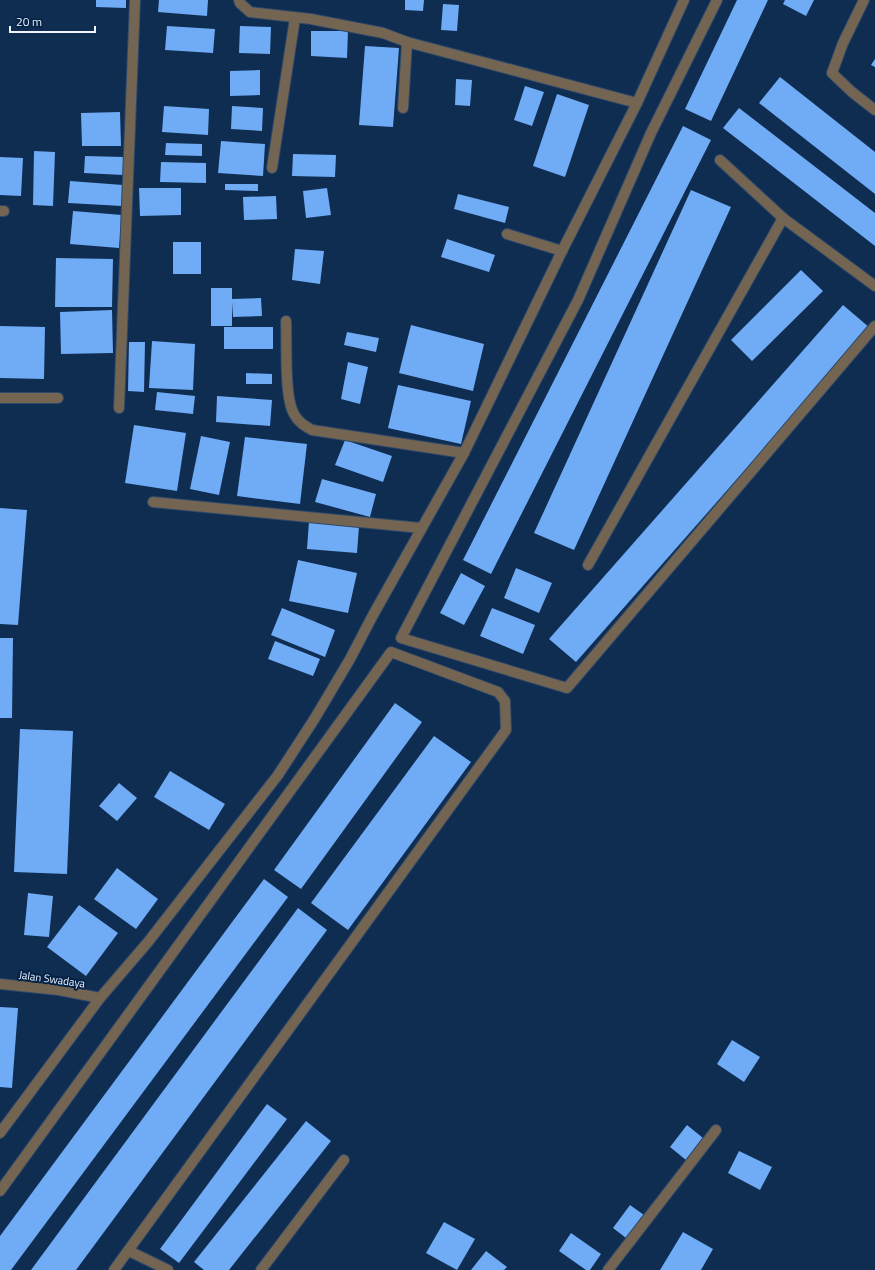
<svg xmlns="http://www.w3.org/2000/svg" width="875" height="1270" font-family="'Titillium Web',sans-serif">
<style>
.building{fill:#70abf6}
.lines{fill:none;stroke-linecap:round;stroke-linejoin:round}
.lane-casing{stroke:#2e4869;stroke-width:12}
.street-casing{stroke:#2e4869;stroke-width:12}
.lane{stroke:#736552;stroke-width:10}
.street{stroke:#736552;stroke-width:10}
.labels{text-anchor:middle;dominant-baseline:central;stroke-width:4;stroke-linejoin:round;paint-order:stroke}
.street-label{font-size:11px;fill:#eef5ff;stroke:#042246}
</style>
<rect width="100%" height="100%" fill="#0f2c51"/>
<g class="building">
<path d="M 96,0 L 126,0 L 126,8 L 96,7 Z"/>
<path d="M 159,0 L 208,0 L 207,16 L 158,12 Z"/>
<path d="M 405,0 L 424,0 L 423,11 L 405,10 Z"/>
<path d="M 737,0 L 768,0 L 711,121 L 685,109 Z"/>
<path d="M 785,0 L 814,0 L 806,16 L 783,4 Z"/>
<path d="M 443,4 L 459,5 L 457,31 L 441,30 Z"/>
<path d="M 167,26 L 215,29 L 213,53 L 165,50 Z"/>
<path d="M 240,26 L 271,27 L 270,54 L 239,53 Z"/>
<path d="M 311,31 L 348,31 L 347,58 L 311,56 Z"/>
<path d="M 365,46 L 399,48 L 393,127 L 359,125 Z"/>
<path d="M 875,59 L 875,67 L 871,65 Z"/>
<path d="M 260,70 L 260,95 L 230,96 L 230,71 Z"/>
<path d="M 780,77 L 875,152 L 875,194 L 759,103 Z"/>
<path d="M 456,79 L 472,80 L 470,106 L 455,105 Z"/>
<path d="M 525,86 L 544,92 L 532,126 L 514,120 Z"/>
<path d="M 557,94 L 589,105 L 565,177 L 533,166 Z"/>
<path d="M 164,106 L 209,109 L 208,135 L 162,132 Z"/>
<path d="M 232,106 L 263,108 L 262,131 L 231,129 Z"/>
<path d="M 739,108 L 875,213 L 875,246 L 723,128 Z"/>
<path d="M 120,112 L 121,146 L 82,146 L 81,113 Z"/>
<path d="M 683,126 L 711,140 L 491,574 L 463,560 Z"/>
<path d="M 221,141 L 265,144 L 263,176 L 218,173 Z"/>
<path d="M 166,143 L 202,144 L 202,156 L 165,155 Z"/>
<path d="M 34,151 L 55,152 L 53,206 L 33,205 Z"/>
<path d="M 293,154 L 336,155 L 335,177 L 292,176 Z"/>
<path d="M 85,156 L 124,157 L 123,175 L 84,173 Z"/>
<path d="M 0,157 L 23,158 L 21,196 L 0,195 Z"/>
<path d="M 161,162 L 206,163 L 206,183 L 160,182 Z"/>
<path d="M 70,181 L 123,185 L 122,206 L 68,203 Z"/>
<path d="M 225,184 L 258,184 L 258,191 L 225,190 Z"/>
<path d="M 139,188 L 181,188 L 181,215 L 140,216 Z"/>
<path d="M 327,188 L 331,215 L 306,218 L 303,191 Z"/>
<path d="M 691,190 L 731,207 L 574,550 L 534,533 Z"/>
<path d="M 458,194 L 509,207 L 505,223 L 454,209 Z"/>
<path d="M 276,196 L 277,219 L 244,220 L 243,197 Z"/>
<path d="M 73,211 L 122,215 L 119,248 L 70,244 Z"/>
<path d="M 447,239 L 495,255 L 489,272 L 441,257 Z"/>
<rect x="173" y="242" width="28" height="32"/>
<path d="M 295,249 L 324,251 L 320,284 L 292,280 Z"/>
<path d="M 56,258 L 113,259 L 112,307 L 55,307 Z"/>
<path d="M 801,270 L 823,291 L 752,361 L 731,340 Z"/>
<path d="M 211,288 L 232,288 L 232,299 L 261,298 L 262,316 L 233,317 L 232,302 L 232,326 L 211,326 Z"/>
<path d="M 843,305 L 870,328 L 576,662 L 549,639 Z"/>
<path d="M 112,310 L 113,353 L 61,354 L 60,312 Z"/>
<path d="M 411,325 L 484,344 L 473,391 L 399,373 Z"/>
<path d="M 0,326 L 45,327 L 44,379 L 0,378 Z"/>
<rect x="224" y="327" width="49" height="22"/>
<path d="M 347,332 L 379,338 L 376,352 L 344,345 Z"/>
<path d="M 152,341 L 195,344 L 193,390 L 149,388 Z"/>
<path d="M 129,342 L 145,342 L 144,392 L 128,391 Z"/>
<path d="M 348,362 L 368,367 L 360,404 L 341,399 Z"/>
<path d="M 246,373 L 272,374 L 272,384 L 246,384 Z"/>
<path d="M 398,385 L 471,401 L 461,444 L 388,428 Z"/>
<path d="M 157,392 L 195,396 L 193,414 L 155,410 Z"/>
<path d="M 217,396 L 272,400 L 270,426 L 216,422 Z"/>
<path d="M 134,425 L 186,433 L 177,491 L 125,483 Z"/>
<path d="M 201,436 L 230,442 L 219,495 L 190,489 Z"/>
<path d="M 245,437 L 307,444 L 300,504 L 237,496 Z"/>
<path d="M 345,440 L 392,456 L 383,482 L 335,465 Z"/>
<path d="M 322,479 L 376,494 L 370,517 L 315,502 Z"/>
<path d="M 0,508 L 27,510 L 18,625 L 0,624 Z"/>
<path d="M 309,521 L 359,526 L 357,553 L 307,549 Z"/>
<path d="M 298,560 L 357,573 L 348,613 L 289,601 Z"/>
<path d="M 516,568 L 552,583 L 539,613 L 504,598 Z"/>
<path d="M 461,573 L 485,586 L 464,625 L 440,613 Z"/>
<path d="M 282,608 L 335,630 L 325,657 L 271,635 Z"/>
<path d="M 492,608 L 535,625 L 523,654 L 480,636 Z"/>
<path d="M 0,638 L 13,638 L 12,718 L 0,718 Z"/>
<path d="M 275,641 L 320,659 L 313,676 L 268,659 Z"/>
<path d="M 395,703 L 422,722 L 301,889 L 274,870 Z"/>
<path d="M 20,729 L 73,731 L 67,874 L 14,872 Z"/>
<path d="M 434,736 L 471,762 L 348,930 L 311,903 Z"/>
<path d="M 170,771 L 225,804 L 209,830 L 154,797 Z"/>
<path d="M 119,783 L 137,798 L 117,821 L 99,806 Z"/>
<path d="M 117,868 L 158,899 L 136,929 L 94,899 Z"/>
<path d="M 264,879 L 288,897 L 11,1270 L 0,1270 L 0,1236 Z"/>
<path d="M 28,893 L 53,896 L 49,937 L 24,935 Z"/>
<path d="M 79,905 L 118,933 L 86,976 L 47,947 Z"/>
<path d="M 298,908 L 327,930 L 76,1270 L 31,1270 Z"/>
<path d="M 0,1007 L 18,1008 L 12,1088 L 0,1087 Z"/>
<path d="M 732,1040 L 760,1057 L 744,1082 L 717,1064 Z"/>
<path d="M 267,1104 L 287,1119 L 179,1263 L 160,1249 Z"/>
<path d="M 306,1121 L 331,1141 L 229,1270 L 204,1270 L 194,1262 Z"/>
<path d="M 687,1125 L 703,1138 L 686,1160 L 670,1147 Z"/>
<path d="M 739,1151 L 772,1167 L 760,1190 L 728,1173 Z"/>
<path d="M 630,1205 L 644,1215 L 626,1238 L 613,1228 Z"/>
<path d="M 444,1222 L 475,1239 L 457,1270 L 426,1253 Z"/>
<path d="M 683,1232 L 713,1249 L 701,1270 L 660,1270 Z"/>
<path d="M 571,1233 L 601,1254 L 590,1270 L 586,1270 L 559,1251 Z"/>
<path d="M 486,1251 L 507,1267 L 504,1270 L 471,1270 Z"/>
</g>
<g class="lines">
<defs>
<g id="lane">
<path d="M 0,211 L 4,211"/>
<path d="M 507,234 L 562,251"/>
<path d="M 0,398 L 58,398"/>
</g>
<g id="street">
<path d="M 239,0 L 240,3 L 250,12 L 311,19 L 383,33 L 407,42 L 637,103"/>
<path d="M 717,0 L 651,133 L 578,300 L 401,638 L 567,688 L 875,326"/>
<path d="M 864,0 L 843,43 L 832,73 L 852,92 L 875,110"/>
<path d="M 403,108 L 407,42"/>
<path d="M 720,160 L 783,218"/>
<path d="M 272,168 L 295,18"/>
<path d="M 286,321 C 287,343 284,397 294,414 C 298,422 305,426 312,430 L 464,453"/>
<path d="M 119,408 L 135,0"/>
<path d="M 153,502 L 421,528"/>
<path d="M 588,565 L 783,218 L 875,286"/>
<path d="M 0,984 L 59,990 L 100,998"/>
<path d="M 0,1133 L 100,998 L 148,942 L 278,775 L 315,718 L 350,659 L 373,615 L 464,453 L 562,251 L 637,103 L 684,0"/>
<path d="M 0,1191 L 391,652 L 498,692 L 505,701 L 506,730 L 114,1270"/>
<path d="M 129,1251 L 168,1270"/>
<path d="M 261,1270 L 344,1160"/>
<path d="M 608,1270 L 716,1130"/>
</g>
</defs>
<use href="#lane" class="lane-casing"/>
<use href="#street" class="street-casing"/>
<use href="#lane" class="lane"/>
<use href="#street" class="street"/>
</g>
<g class="labels">
<g class="street-label">
<text transform="translate(52 979) rotate(8)">Jalan Swadaya</text>
</g>
</g>
<path d="M10 26v6h85v-6" fill="none" stroke="#eef5ff" stroke-width="2"/>
<text x="16" y="26" font-size="12" fill="#eef5ff" stroke="#042246" stroke-width="3" paint-order="stroke">20 m</text>
</svg>
